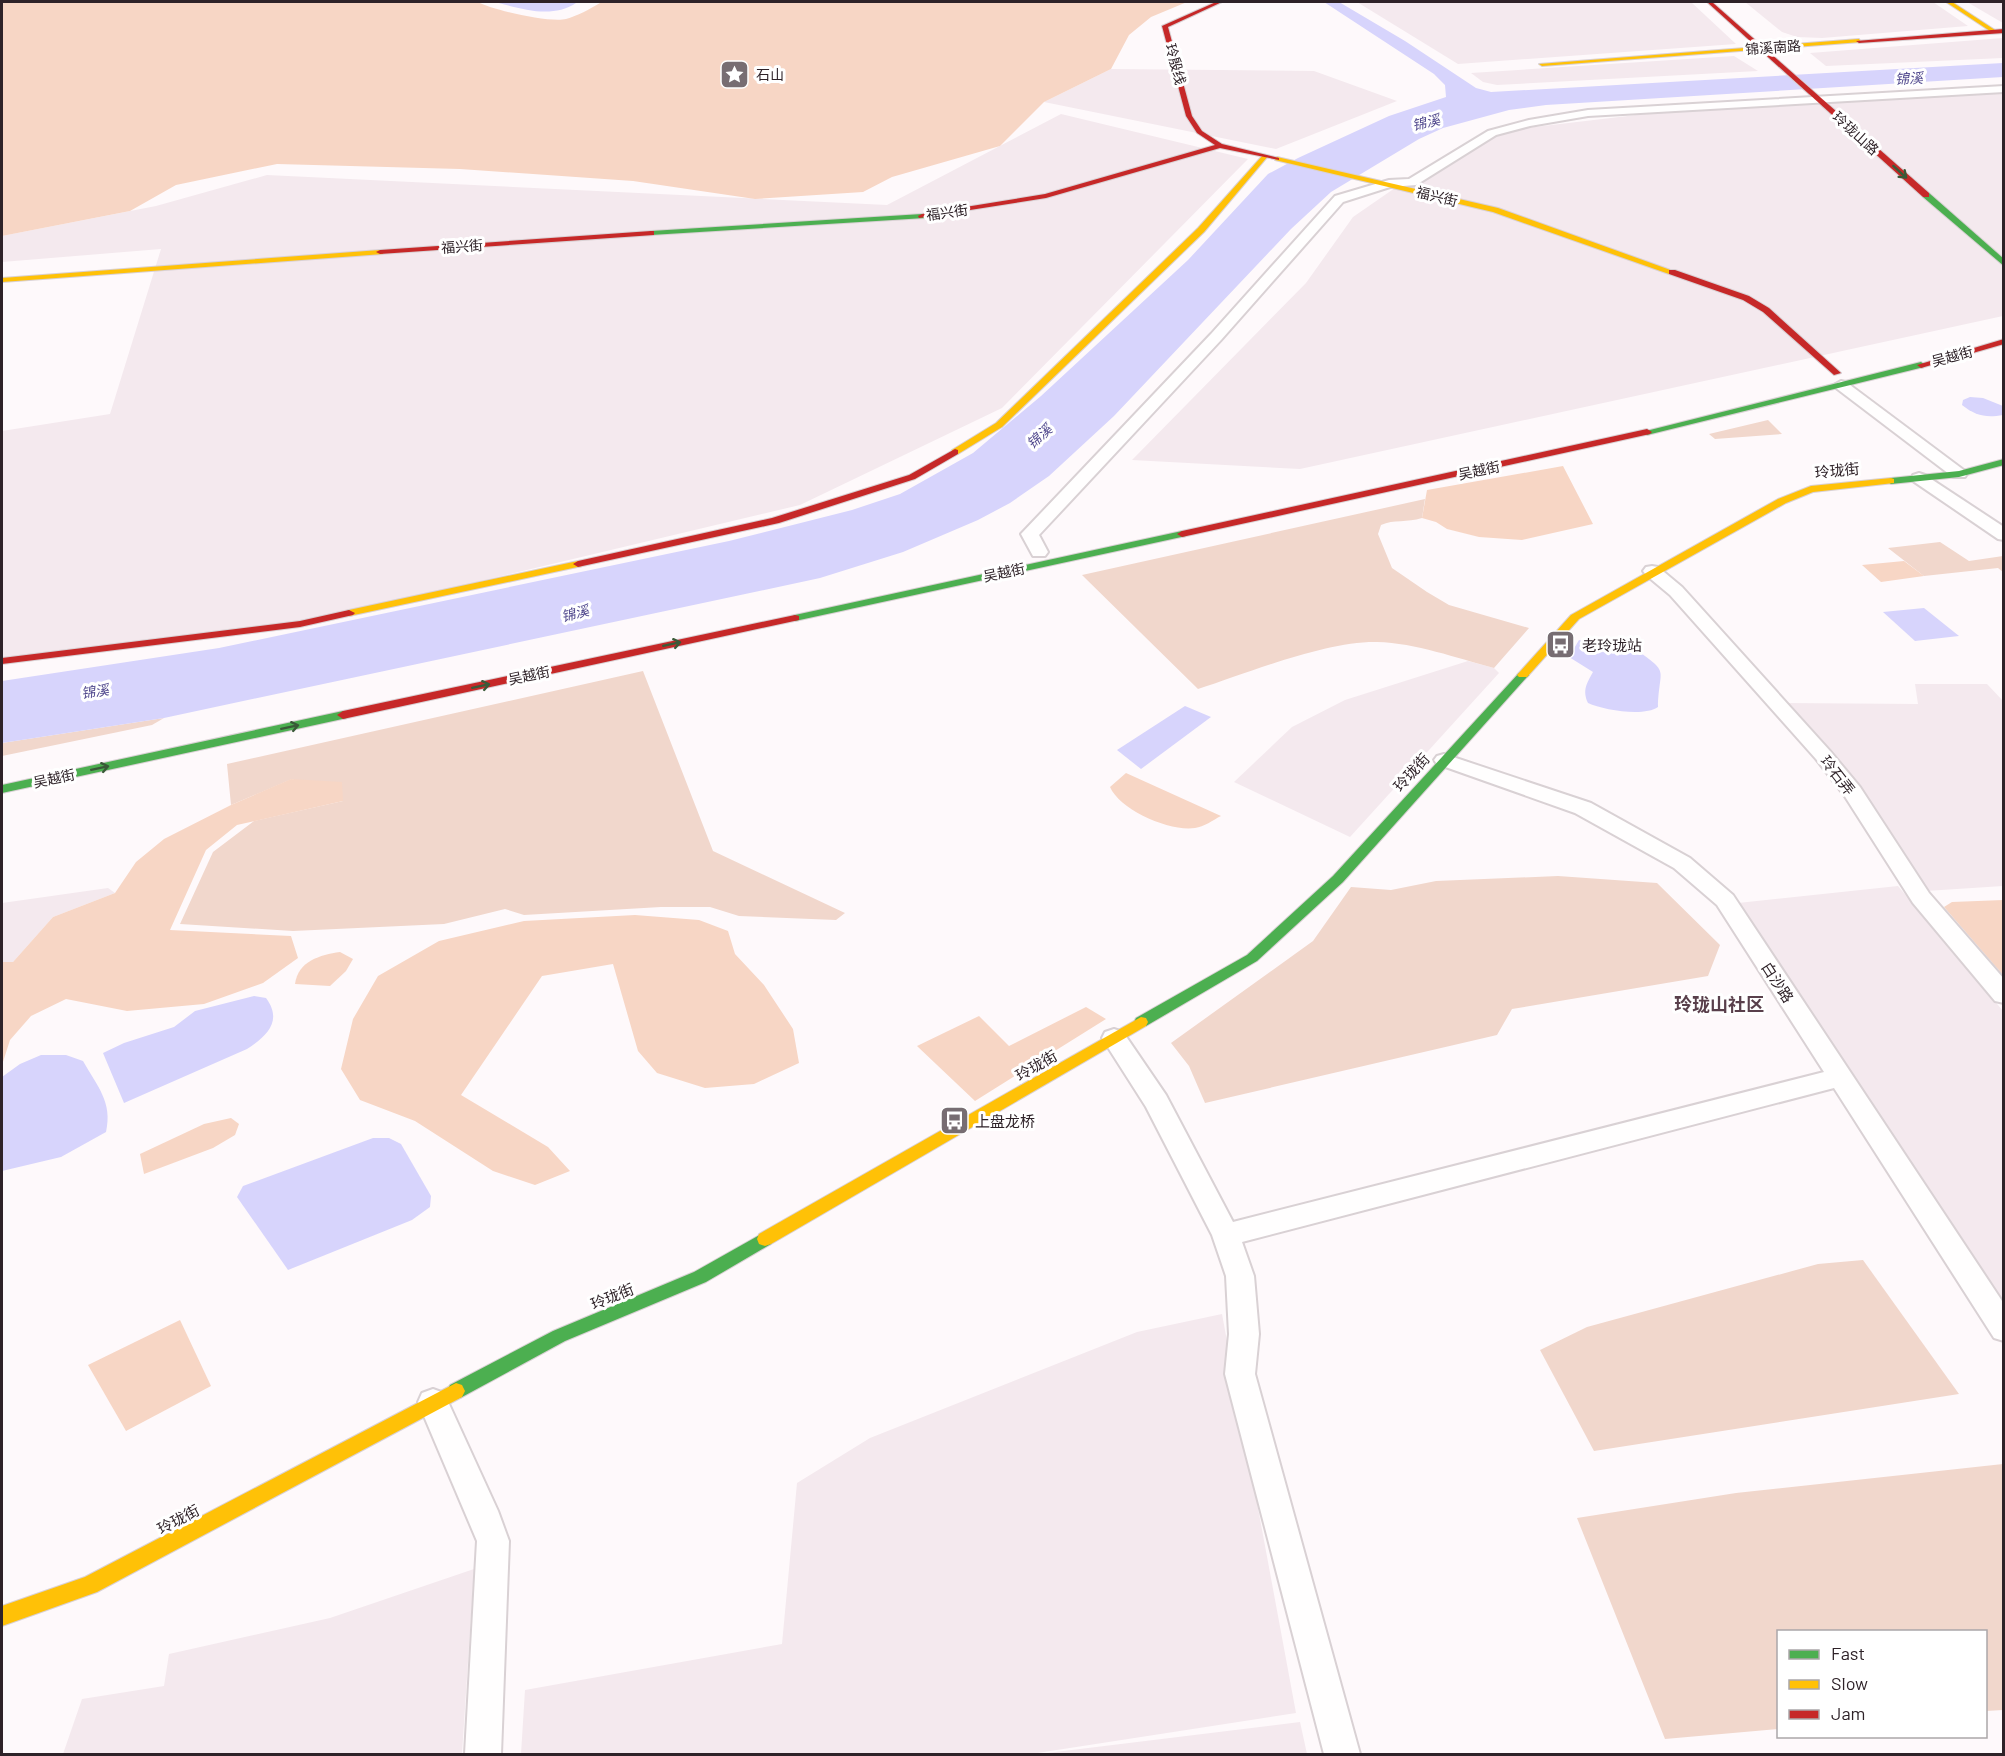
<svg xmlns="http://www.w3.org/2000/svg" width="2005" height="1756" font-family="Barlow,'Noto Sans SC',sans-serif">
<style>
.built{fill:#f4e9ee}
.green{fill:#f1d7cc}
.forest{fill:#f7d6c5}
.water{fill:#d7d4fc}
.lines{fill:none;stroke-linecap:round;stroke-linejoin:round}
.street-casing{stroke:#d9d1d4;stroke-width:4}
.fast-casing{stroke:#d9d1d4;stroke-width:2}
.slow-casing{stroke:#d9d1d4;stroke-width:2}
.jam-casing{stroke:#d9d1d4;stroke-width:2}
.street{fill:#fffefe;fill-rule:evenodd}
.fast{fill:#4caf50;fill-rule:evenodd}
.slow{fill:#ffc107;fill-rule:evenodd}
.jam{fill:#c62828;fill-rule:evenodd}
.oneway{stroke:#3a5a38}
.labels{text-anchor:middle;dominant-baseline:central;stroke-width:6;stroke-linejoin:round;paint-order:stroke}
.far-street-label{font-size:14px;fill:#2e2228;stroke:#fff}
.far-poi-label{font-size:14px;fill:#2e2228;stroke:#fff;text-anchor:start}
.far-water-label{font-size:14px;font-style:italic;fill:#524a8e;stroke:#fff}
.street-label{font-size:15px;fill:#2e2228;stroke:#fff}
.poi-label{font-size:15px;fill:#2e2228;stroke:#fff;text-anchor:start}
.quarter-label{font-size:18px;font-weight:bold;fill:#593f4b;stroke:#fff}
</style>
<rect width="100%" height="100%" fill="#fef9fb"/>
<g class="built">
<path d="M 1357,2 L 1691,2 L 1736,44 L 1458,64 Z"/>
<path d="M 1745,2 L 1933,2 L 1968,26 L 1822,38 L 1797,37 L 1782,32 Z"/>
<path d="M 1967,2 L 2003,2 L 2003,23 Z"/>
<path d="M 2003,38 L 2003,58 L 1826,66 L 1810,53 Z"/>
<path d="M 1734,56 L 1758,71 L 1497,85 L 1483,82 L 1471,73 Z"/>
<path d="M 1111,69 L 1314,71 L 1397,101 L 1276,149 L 1044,102 Z"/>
<path d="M 2003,92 L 2003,316 L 1300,469 L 1132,460 L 1306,283 L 1353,217 L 1421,170 L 1509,130 L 1687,109 Z"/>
<path d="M 1061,114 L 1248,159 L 1002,408 L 800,505 L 270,631 L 2,662 L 2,431 L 110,414 L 161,249 L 2,262 L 2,236 L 156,206 L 267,175 L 887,205 Z"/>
<path d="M 1468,661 L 1494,668 L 1499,673 L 1350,837 L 1234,782 L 1292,727 L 1345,700 Z"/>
<path d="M 1915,684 L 1987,684 L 2003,701 L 2003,886 L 1926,891 L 1784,703 L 1918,704 Z"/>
<path d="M 1898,886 L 2003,1011 L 2003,1306 L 1738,903 Z"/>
<path d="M 108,888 L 115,893 L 53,917 L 13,962 L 2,962 L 2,903 Z"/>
<path d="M 1222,1314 L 1296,1713 L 1031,1754 L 521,1754 L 525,1690 L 782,1644 L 797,1483 L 870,1438 L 1137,1332 Z"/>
<path d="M 474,1569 L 462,1754 L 63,1754 L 82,1699 L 164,1686 L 169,1654 L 330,1618 Z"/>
<path d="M 1300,1722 L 1307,1754 L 1039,1754 Z"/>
</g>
<g class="green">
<path d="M 1768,420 L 1782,434 L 1715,439 L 1709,434 Z"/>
<path d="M 1425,499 L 1422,518 C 1407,523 1394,519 1381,525 L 1378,534 L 1392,568 L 1427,592 L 1449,605 L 1529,628 L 1494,668 C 1456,658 1416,643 1377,642 C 1325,641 1248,673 1198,689 L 1082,575 Z"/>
<path d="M 1940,542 L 1969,561 L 2003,556 L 2003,572 L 1998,568 L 1924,576 L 1888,548 Z"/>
<path d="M 643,671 L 713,851 L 845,913 L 836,920 L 739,916 L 710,907 L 661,907 L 524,915 L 505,909 L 444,924 L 293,931 L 180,924 L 213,852 L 254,821 L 343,801 L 292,779 L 231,805 L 227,764 Z"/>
<path d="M 164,718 L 152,725 L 2,756 L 2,743 Z"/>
<path d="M 1558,876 L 1657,883 L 1720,945 L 1708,976 L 1512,1009 L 1497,1035 L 1205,1103 L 1189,1066 L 1171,1043 L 1313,941 L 1351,887 L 1391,890 L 1436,881 Z"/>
<path d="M 1863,1260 L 1959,1394 L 1594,1451 L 1540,1350 L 1587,1327 L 1818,1264 Z"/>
<path d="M 2003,1464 L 2003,1710 L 1986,1711 L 1986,1632 L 1778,1632 L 1778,1729 L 1665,1739 L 1577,1518 L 1736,1493 Z"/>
</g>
<g class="forest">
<path d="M 2,2 L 478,2 C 492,10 550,23 566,19 C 577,16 590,9 600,3 L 588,2 L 1187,2 L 1151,17 L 1129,35 L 1111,69 L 1044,102 L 1000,146 L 892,177 L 863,192 L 755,199 L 633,181 L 460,169 L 277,164 L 176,185 L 130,211 L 2,236 Z"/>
<path d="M 1563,466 L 1593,524 L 1522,540 L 1479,537 L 1447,529 L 1436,522 L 1422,518 L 1427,490 Z"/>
<path d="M 1904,561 L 1924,576 L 1881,582 L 1862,565 Z"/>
<path d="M 1126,773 L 1221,816 C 1213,820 1204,827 1195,828 C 1170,832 1120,810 1110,787 Z"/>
<path d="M 291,779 L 342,782 L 343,801 L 237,825 L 206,850 L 170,930 L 291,936 L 298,958 L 263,983 L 204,1004 L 127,1011 L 66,999 L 31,1016 L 10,1040 L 2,1065 L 2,962 L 13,962 L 53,917 L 115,893 L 136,862 L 164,839 L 231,805 Z"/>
<path d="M 2003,900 L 2004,900 L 2003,975 L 1944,907 L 1952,902 Z"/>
<path d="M 635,915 L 699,920 L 728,931 L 735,954 L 764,985 L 793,1029 L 799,1063 L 754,1084 L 705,1088 L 657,1073 L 638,1051 L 613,964 L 542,976 L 461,1095 L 548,1147 L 570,1171 L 535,1185 L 493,1171 L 415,1121 L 360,1100 L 341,1069 L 353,1019 L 378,976 L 439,941 L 524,921 Z"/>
<path d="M 340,952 L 353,959 L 346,971 L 330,986 L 295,984 C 298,961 320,955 340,952 Z"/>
<path d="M 1086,1007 L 1106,1019 L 975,1101 L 917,1046 L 979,1016 L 1009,1046 Z"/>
<path d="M 231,1118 L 239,1124 L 235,1135 L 213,1148 L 144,1174 L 140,1154 L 204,1124 Z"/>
<path d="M 180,1320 L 211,1386 L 126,1431 L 88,1365 Z"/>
</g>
<g class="water">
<path d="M 495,2 L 573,2 L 576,3 C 552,19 522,9 495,2 Z"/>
<path d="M 1324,2 L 1339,2 L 1405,41 L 1476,88 L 1491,92 L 2003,63 L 2003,77 L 1546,105 L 1509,110 L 1443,128 L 1419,139 L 1331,192 L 1291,229 L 1114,416 L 1049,476 L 1010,503 L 978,520 L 903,552 L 820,578 L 164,718 L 2,743 L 2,681 L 219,648 L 729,541 L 852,510 L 900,494 L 973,453 L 1041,396 L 1188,260 L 1268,174 L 1298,158 L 1389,116 L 1446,97 L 1445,85 L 1434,74 Z"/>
<path d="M 1970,397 L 1983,398 L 2003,406 L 2003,415 C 1986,418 1976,416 1962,405 L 1963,400 Z"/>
<path d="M 1924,608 L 1959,636 L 1915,641 L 1883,612 Z"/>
<path d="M 1579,640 L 1620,653 L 1635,649 C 1671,674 1659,667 1658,707 C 1644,717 1603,710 1588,703 C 1582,690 1587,683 1593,672 L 1569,657 Z"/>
<path d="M 1185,706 L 1211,717 L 1141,769 L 1117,750 Z"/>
<path d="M 254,996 L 266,998 C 283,1021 267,1036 247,1049 L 124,1103 L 103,1053 L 124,1043 L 174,1027 L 195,1011 Z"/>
<path d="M 41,1055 L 66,1055 L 83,1061 C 97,1086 113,1102 106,1132 L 61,1157 L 2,1171 L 2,1077 L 20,1064 Z"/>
<path d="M 373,1138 L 389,1138 L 401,1144 L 431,1196 L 430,1207 L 412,1220 L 288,1270 L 237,1197 L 243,1186 Z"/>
</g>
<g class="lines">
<defs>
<g id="street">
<path d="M 2004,86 L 2004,92 L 1588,116 L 1530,126 L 1496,135 L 1416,185 L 1390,187 L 1343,202 L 1221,340 L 1039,535 L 1048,552 L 1045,556 L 1033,556 L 1021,534 L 1211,334 L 1335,196 L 1389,180 L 1409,179 L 1488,131 L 1529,120 L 1588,110 Z"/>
<path d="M 1841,381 L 1846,382 L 1965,471 L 1967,474 L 1965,477 L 1953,477 L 1836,388 L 1834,385 Z"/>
<path d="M 1919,473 L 1925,475 L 2004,527 L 2004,540 L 1998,539 L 1913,481 L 1911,478 L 1913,475 Z"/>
<path d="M 1652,566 L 1658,567 L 1682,587 L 1830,751 L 1860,787 L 1929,893 L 2004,979 L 2004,1003 L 1995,1001 L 1913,903 L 1844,795 L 1816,759 L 1670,595 L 1646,575 L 1643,571 L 1646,567 Z"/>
<path d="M 1444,754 L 1591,803 L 1690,858 L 1733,895 L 2004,1304 L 2004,1341 L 1994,1338 L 1834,1088 L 1242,1242 L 1254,1276 L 1259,1334 L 1255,1374 L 1360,1754 L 1324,1754 L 1225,1374 L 1229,1334 L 1226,1276 L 1212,1235 L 1146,1107 L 1102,1038 L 1105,1032 L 1114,1029 L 1123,1032 L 1166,1095 L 1233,1222 L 1824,1072 L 1717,905 L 1674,868 L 1575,813 L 1437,764 L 1434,760 L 1437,756 Z"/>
<path d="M 433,1389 L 444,1393 L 498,1511 L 509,1541 L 501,1754 L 465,1754 L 477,1541 L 418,1402 L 422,1393 Z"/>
</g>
<g id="fast">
<path d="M 1923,193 L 1929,193 L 2004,259 L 2004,266 L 1923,197 Z"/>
<path d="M 922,214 L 926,216 L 925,218 L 651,235 L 647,233 L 651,231 Z"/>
<path d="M 1921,362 L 1925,365 L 1924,367 L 1647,435 L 1642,432 Z"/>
<path d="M 2004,459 L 2004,465 L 1959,477 L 1891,484 L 1886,481 L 1891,478 L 1959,471 Z"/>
<path d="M 1182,531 L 1187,534 L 1186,536 L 795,621 L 789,618 L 795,615 Z"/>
<path d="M 1523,672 L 1527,673 L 1529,675 L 1527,677 L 1343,882 L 1257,961 L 1146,1026 L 1136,1026 L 1134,1022 L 1136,1018 L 1247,955 L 1333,876 L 1519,673 Z"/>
<path d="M 343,711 L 347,712 L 349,715 L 347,718 L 2,793 L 2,785 Z"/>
<path d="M 765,1232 L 771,1234 L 773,1239 L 771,1244 L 706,1282 L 565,1341 L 462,1397 L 456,1399 L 450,1397 L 447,1391 L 450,1385 L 553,1331 L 694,1272 Z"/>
</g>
<g id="slow">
<path d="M 1946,2 L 1952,2 L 1998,32 L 1993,33 Z"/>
<path d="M 1859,39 L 1861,42 L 1542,66 L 1539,64 Z"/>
<path d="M 1263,155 L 1268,156 L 1204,232 L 1002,427 L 958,454 L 952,454 L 952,450 L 996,423 L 1198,228 Z"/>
<path d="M 1277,157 L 1498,208 L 1676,272 L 1669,274 L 1493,212 L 1275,160 Z"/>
<path d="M 380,250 L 383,250 L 383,254 L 2,282 L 2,278 Z"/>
<path d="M 1891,478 L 1894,479 L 1894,483 L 1813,492 L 1786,503 L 1579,619 L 1527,677 L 1519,677 L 1517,675 L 1571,615 L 1778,499 L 1811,486 Z"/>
<path d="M 578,561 L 582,562 L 582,566 L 349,616 L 343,613 L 349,610 Z"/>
<path d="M 1141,1017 L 1146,1018 L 1148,1022 L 1146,1026 L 771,1244 L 765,1246 L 759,1244 L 757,1239 L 759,1234 Z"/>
<path d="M 456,1383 L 462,1385 L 465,1391 L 462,1397 L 97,1592 L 2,1626 L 2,1606 L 85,1577 Z"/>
</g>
<g id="jam">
<path d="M 1216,2 L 1222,2 L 1168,27 L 1192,116 L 1202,131 L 1222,144 L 1279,158 L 1279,160 L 1220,148 L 1046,198 L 919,218 L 918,216 L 922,214 L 1045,194 L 1215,145 L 1197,133 L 1186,116 L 1162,26 Z"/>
<path d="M 1707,2 L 1712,2 L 1929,193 L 1929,197 L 1923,197 Z"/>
<path d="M 2004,29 L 2004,33 L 1859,43 L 1856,41 Z"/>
<path d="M 651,231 L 654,231 L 654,235 L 380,254 L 376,252 L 380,250 Z"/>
<path d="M 1669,270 L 1675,270 L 1749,296 L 1769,308 L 1841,373 L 1834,375 L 1763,312 L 1743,300 L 1669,274 Z"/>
<path d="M 2004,339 L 2004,344 L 1921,368 L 1917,365 Z"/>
<path d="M 1647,429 L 1652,432 L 1650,434 L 1182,537 L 1177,534 L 1182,531 Z"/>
<path d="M 955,449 L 958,450 L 958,454 L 915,479 L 779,523 L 578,567 L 573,564 L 578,561 L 772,518 L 909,475 Z"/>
<path d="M 349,610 L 355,613 L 353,615 L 300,627 L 2,664 L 2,658 L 300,621 Z"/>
<path d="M 795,615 L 799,616 L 799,620 L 343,719 L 337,715 L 343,711 Z"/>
</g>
</defs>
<use href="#street" class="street-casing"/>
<use href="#fast" class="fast-casing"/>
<use href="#slow" class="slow-casing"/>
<use href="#jam" class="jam-casing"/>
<use href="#street" class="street"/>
<use href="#fast" class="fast"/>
<use href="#slow" class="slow"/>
<use href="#jam" class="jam"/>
</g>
<defs><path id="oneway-shaft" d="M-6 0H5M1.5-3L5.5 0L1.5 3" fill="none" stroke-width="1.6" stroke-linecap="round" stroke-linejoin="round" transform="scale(1.5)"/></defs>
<g class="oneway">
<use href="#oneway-shaft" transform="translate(1900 172) rotate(42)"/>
<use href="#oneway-shaft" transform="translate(672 644) rotate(-12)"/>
<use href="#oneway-shaft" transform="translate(481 686) rotate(-12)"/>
<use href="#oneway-shaft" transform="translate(290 727) rotate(-12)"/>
<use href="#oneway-shaft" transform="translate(100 768) rotate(-12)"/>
</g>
<defs>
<symbol id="sight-square" viewBox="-11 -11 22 22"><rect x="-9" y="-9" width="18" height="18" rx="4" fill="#776d72" stroke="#fff"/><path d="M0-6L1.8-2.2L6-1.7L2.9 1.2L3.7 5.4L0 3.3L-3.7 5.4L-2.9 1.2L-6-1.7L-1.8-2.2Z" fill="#fff"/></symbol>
<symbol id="bus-square" viewBox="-11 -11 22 22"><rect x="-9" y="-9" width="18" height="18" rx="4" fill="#776d72" stroke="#fff"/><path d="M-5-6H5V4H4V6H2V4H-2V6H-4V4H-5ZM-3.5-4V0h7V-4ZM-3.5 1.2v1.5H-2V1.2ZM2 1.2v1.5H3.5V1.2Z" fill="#fff"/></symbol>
</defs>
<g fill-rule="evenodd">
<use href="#sight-square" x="718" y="58" width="33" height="33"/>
<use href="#bus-square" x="1544" y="628" width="33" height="33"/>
<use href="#bus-square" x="938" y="1104" width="33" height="33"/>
</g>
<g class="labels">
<g class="far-street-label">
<text transform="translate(1773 47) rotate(-4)">锦溪南路</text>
<text transform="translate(1176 64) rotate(75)">玲殷线</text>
<text transform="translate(1856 133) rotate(42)">玲珑山路</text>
<text transform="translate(1437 196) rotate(14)">福兴街</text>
<text transform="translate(947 212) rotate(-8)">福兴街</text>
<text transform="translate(462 246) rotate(-4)">福兴街</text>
<text transform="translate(1952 356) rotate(-15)">吴越街</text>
<text transform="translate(1479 470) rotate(-12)">吴越街</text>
<text transform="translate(1004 572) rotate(-12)">吴越街</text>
<text transform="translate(529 675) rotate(-12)">吴越街</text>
<text transform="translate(54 778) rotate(-12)">吴越街</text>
</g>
<g class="far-poi-label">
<text x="756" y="74">石山</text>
</g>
<g class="far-water-label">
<text transform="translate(1909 78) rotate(-3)">锦溪</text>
<text transform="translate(1426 122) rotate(-13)">锦溪</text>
<text transform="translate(1039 436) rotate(-42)">锦溪</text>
<text transform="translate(575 613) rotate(-14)">锦溪</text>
<text transform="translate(95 691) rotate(-9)">锦溪</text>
</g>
<g class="street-label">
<text transform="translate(1837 470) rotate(-6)">玲珑街</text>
<text transform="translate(1411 772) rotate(-48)">玲珑街</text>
<text transform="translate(1838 775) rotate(52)">玲石弄</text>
<text transform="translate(1778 982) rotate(57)">白沙路</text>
<text transform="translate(1036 1065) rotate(-30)">玲珑街</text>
<text transform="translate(612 1296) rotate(-22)">玲珑街</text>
<text transform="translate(178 1519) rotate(-28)">玲珑街</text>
</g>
<g class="poi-label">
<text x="1582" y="645">老玲珑站</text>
<text x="975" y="1121">上盘龙桥</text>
</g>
<g class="quarter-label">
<text x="1719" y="1004">玲珑山社区</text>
</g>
</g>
<rect width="2005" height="1756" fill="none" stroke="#2e2228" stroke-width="6"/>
<rect x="1777" y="1630" width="210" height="108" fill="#ffffff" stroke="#aba7a9" stroke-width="1.5"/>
<rect x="1789" y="1650" width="30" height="9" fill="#4caf50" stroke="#aba7a9" stroke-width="1.5"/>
<text x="1831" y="1660" font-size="18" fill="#2e2228">Fast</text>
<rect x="1789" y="1680" width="30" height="9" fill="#ffc107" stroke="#aba7a9" stroke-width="1.5"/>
<text x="1831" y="1690" font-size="18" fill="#2e2228">Slow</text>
<rect x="1789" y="1710" width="30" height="9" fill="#c62828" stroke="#aba7a9" stroke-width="1.5"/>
<text x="1831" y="1720" font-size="18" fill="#2e2228">Jam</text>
</svg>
